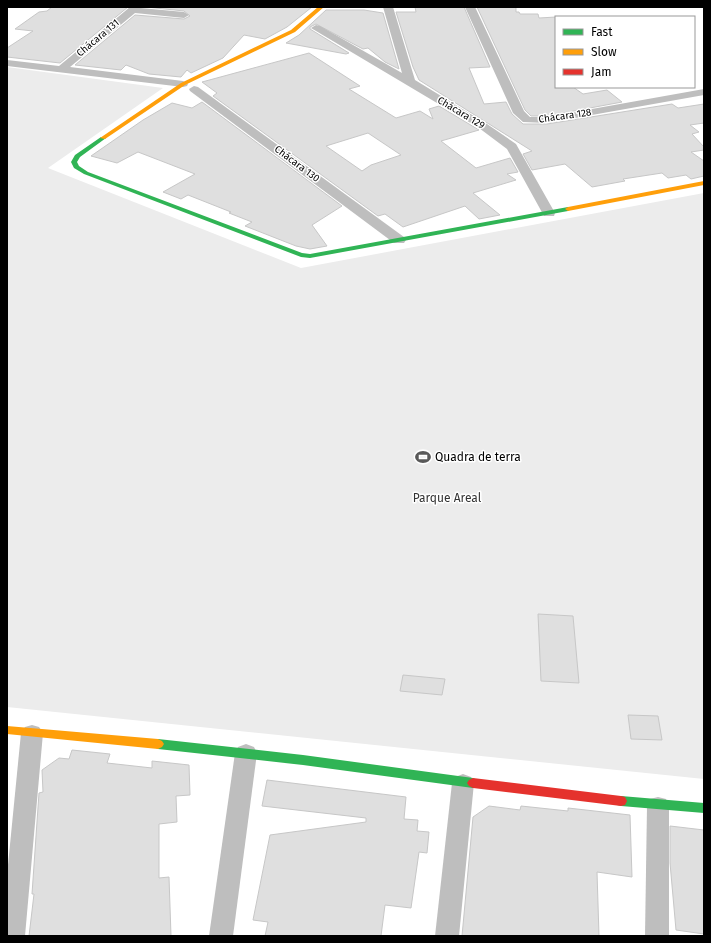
<svg xmlns="http://www.w3.org/2000/svg" width="711" height="943" font-family="'Fira Sans',sans-serif">
<style>
.green{fill:#ececec}
.building{fill:#dfdfdf;stroke:#c7c7c7;fill-rule:evenodd}
.lines{fill:none;stroke-linecap:round;stroke-linejoin:round}
.street{fill:#bebebe;fill-rule:evenodd}
.fast{fill:#30b455;fill-rule:evenodd}
.slow{fill:#ff9f0a;fill-rule:evenodd}
.jam{fill:#e5322d;fill-rule:evenodd}
.labels{text-anchor:middle;dominant-baseline:central;stroke-width:3;stroke-linejoin:round;paint-order:stroke}
.far-street-label{font-size:10px;fill:#000;stroke:#fff}
.poi-label{font-size:12px;fill:#000;stroke:#fff;text-anchor:start}
.park-label{font-size:12px;fill:#333;stroke:#fff}
</style>
<rect width="100%" height="100%" fill="#fff"/>
<path class="green" d="M 7,67 L 163,88 L 48,168 L 301,268 L 704,193 L 704,779 L 7,707 Z"/>
<g class="building">
<path d="M 52,7 L 128,7 L 60,63 L 7,57 L 7,48 L 33,31 L 15,29 L 39,12 L 47,11 Z"/>
<path d="M 146,7 L 312,7 L 287,27 L 265,39 L 244,35 L 223,58 L 191,73 L 187,70 L 181,77 L 149,74 L 126,65 L 121,70 L 75,65 L 135,15 L 184,19 L 190,16 L 184,11 Z"/>
<path d="M 415,7 L 464,7 L 490,67 L 469,68 L 484,104 L 506,102 L 512,114 L 523,124 L 547,124 L 672,104 L 678,108 L 704,104 L 704,123 L 690,125 L 699,132 L 692,134 L 704,147 L 704,150 L 691,152 L 704,161 L 704,176 L 691,179 L 686,175 L 668,178 L 662,173 L 623,179 L 625,181 L 592,187 L 565,164 L 532,170 L 523,154 L 532,151 L 419,80 L 413,67 L 396,12 L 416,12 Z"/>
<path d="M 477,7 L 516,7 L 516,12 L 519,12 L 520,14 L 538,14 L 539,18 L 556,17 L 556,87 L 573,87 L 583,94 L 607,90 L 622,102 L 547,116 L 531,116 L 525,110 Z"/>
<path d="M 326,10 L 364,10 L 383,13 L 399,69 L 385,62 L 368,48 L 363,49 L 316,24 L 310,27 L 310,29 L 349,53 L 346,54 L 286,43 L 299,35 Z"/>
<path d="M 309,53 L 360,86 L 349,89 L 396,118 L 420,111 L 433,119 L 429,109 L 439,106 L 479,130 L 441,141 L 476,168 L 510,158 L 518,172 L 507,174 L 516,180 L 473,193 L 500,215 L 479,219 L 465,206 L 403,227 L 385,214 L 378,216 L 213,96 L 217,93 L 202,82 ZM 368,133 L 401,155 L 371,165 L 362,171 L 326,146 Z"/>
<path d="M 202,102 L 342,206 L 312,225 L 327,246 L 310,249 L 296,246 L 245,226 L 252,222 L 229,213 L 231,212 L 188,195 L 181,199 L 163,192 L 195,174 L 138,152 L 117,163 L 91,156 L 143,120 L 172,103 L 192,108 Z"/>
<path d="M 538,614 L 573,616 L 579,683 L 541,681 Z"/>
<path d="M 403,675 L 445,679 L 442,695 L 400,691 Z"/>
<path d="M 628,715 L 658,716 L 662,740 L 631,739 Z"/>
<path d="M 72,750 L 110,754 L 107,763 L 152,768 L 152,761 L 189,765 L 190,795 L 176,796 L 177,822 L 159,824 L 159,878 L 169,877 L 171,936 L 29,936 L 34,894 L 32,894 L 39,793 L 43,792 L 42,770 L 59,758 L 69,759 Z"/>
<path d="M 267,780 L 406,797 L 404,819 L 418,820 L 417,831 L 429,832 L 427,853 L 419,852 L 411,908 L 385,905 L 381,936 L 265,936 L 268,922 L 253,920 L 270,835 L 366,822 L 366,818 L 262,806 Z"/>
<path d="M 489,806 L 520,810 L 521,806 L 568,811 L 568,808 L 630,815 L 632,877 L 597,872 L 599,936 L 462,936 L 473,817 Z"/>
<path d="M 670,826 L 704,830 L 704,934 L 676,930 L 670,863 Z"/>
</g>
<g class="lines">
<g class="street">
<path d="M 130,7 L 184,12 L 189,15 L 184,18 L 135,13 L 70,67 L 183,81 L 188,84 L 187,86 L 183,87 L 7,66 L 7,60 L 59,66 Z"/>
<path d="M 383,7 L 393,7 L 415,80 L 487,124 L 516,144 L 555,213 L 554,216 L 544,216 L 507,149 L 479,128 L 311,28 L 316,25 L 320,26 L 402,73 Z"/>
<path d="M 465,7 L 475,7 L 524,111 L 530,117 L 547,117 L 704,89 L 704,95 L 547,123 L 523,122 L 513,113 Z"/>
<path d="M 194,86 L 198,87 L 404,237 L 406,240 L 404,243 L 394,243 L 190,91 L 189,89 Z"/>
<path d="M 32,725 L 39,727 L 43,733 L 25,936 L 7,936 L 7,875 L 21,733 L 25,727 Z"/>
<path d="M 246,744 L 254,747 L 257,753 L 233,936 L 209,936 L 235,753 L 238,747 Z"/>
<path d="M 463,774 L 471,777 L 474,783 L 459,936 L 435,936 L 452,783 L 455,777 Z"/>
<path d="M 658,797 L 666,799 L 669,806 L 669,936 L 645,936 L 647,806 L 650,799 Z"/>
</g>
<g class="fast">
<path d="M 101,137 L 106,138 L 80,157 L 77,162 L 79,166 L 88,172 L 302,253 L 310,254 L 568,207 L 571,209 L 568,211 L 310,258 L 301,257 L 84,174 L 74,168 L 71,162 L 75,155 Z"/>
<path d="M 158,739 L 303,755 L 473,778 L 477,780 L 479,783 L 477,786 L 473,788 L 303,765 L 158,749 L 154,747 L 152,744 L 154,741 Z"/>
<path d="M 621,796 L 704,803 L 704,813 L 621,806 L 617,805 L 615,801 L 617,797 Z"/>
</g>
<g class="slow">
<path d="M 318,7 L 324,7 L 295,32 L 185,85 L 105,139 L 100,138 L 181,83 L 291,30 Z"/>
<path d="M 704,181 L 704,185 L 568,211 L 565,209 L 568,207 Z"/>
<path d="M 7,726 L 158,739 L 162,741 L 164,744 L 162,747 L 158,749 L 7,734 Z"/>
</g>
<path class="jam" d="M 473,778 L 621,796 L 625,797 L 627,801 L 625,805 L 621,806 L 473,788 L 469,786 L 467,783 L 469,780 Z"/>
</g>
<defs>
<symbol id="stadium-bare" viewBox="-9 -9 18 18"><path d="M0-5a6.5 5 0 1 0 0 10a6.5 5 0 1 0 0-10ZM-3.5-1.8h7v3.6h-7Z" fill="#595959" stroke="#fff" stroke-width="2.5" paint-order="stroke"/></symbol>
</defs>
<g fill-rule="evenodd">
<use href="#stadium-bare" x="412" y="446" width="22" height="22"/>
</g>
<g class="labels">
<g class="far-street-label">
<text transform="translate(98 38) rotate(-40)">Chácara 131</text>
<text transform="translate(461 113) rotate(31)">Chácara 129</text>
<text transform="translate(565 116) rotate(-8)">Chácara 128</text>
<text transform="translate(297 164) rotate(37)">Chácara 130</text>
</g>
<g class="poi-label">
<text x="435" y="457">Quadra de terra</text>
</g>
<g class="park-label">
<text x="447" y="498">Parque Areal</text>
</g>
</g>
<rect width="711" height="943" fill="none" stroke="#000000" stroke-width="16"/>
<rect x="555" y="16" width="140" height="72" fill="#ffffff" stroke="#999999"/>
<rect x="563" y="29" width="20" height="6" fill="#30b455" stroke="#999999"/>
<text x="591" y="36" font-size="12" fill="#000000">Fast</text>
<rect x="563" y="49" width="20" height="6" fill="#ff9f0a" stroke="#999999"/>
<text x="591" y="56" font-size="12" fill="#000000">Slow</text>
<rect x="563" y="69" width="20" height="6" fill="#e5322d" stroke="#999999"/>
<text x="591" y="76" font-size="12" fill="#000000">Jam</text>
</svg>
